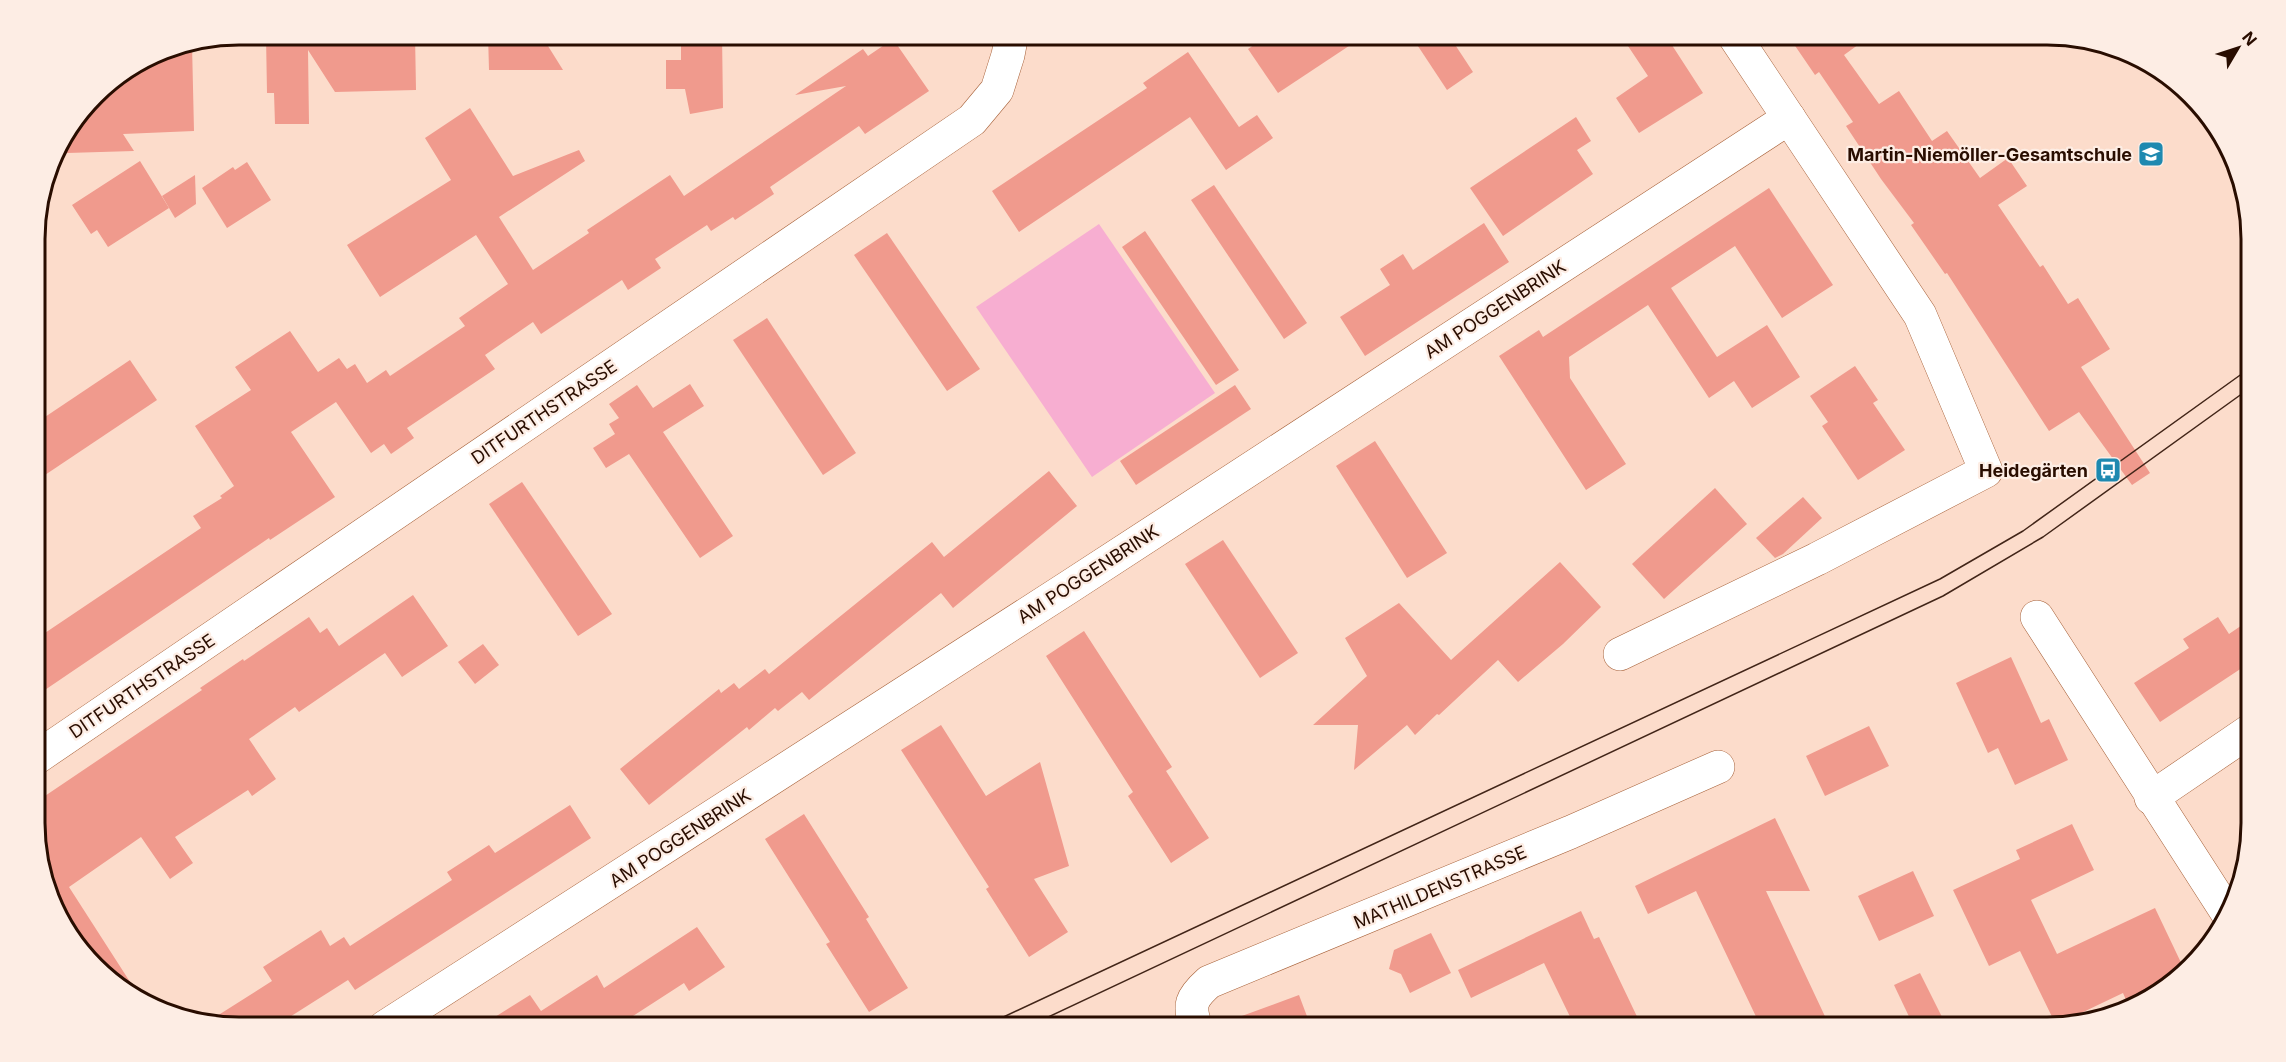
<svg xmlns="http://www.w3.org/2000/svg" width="2286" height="1062" font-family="Inter,sans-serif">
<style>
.green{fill:#f7aed1}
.building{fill:#f09a8d}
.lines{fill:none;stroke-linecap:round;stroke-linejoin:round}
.minor-casing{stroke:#a66038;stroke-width:34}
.minor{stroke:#fff;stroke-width:33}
.tram{stroke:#422518;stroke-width:1.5}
.labels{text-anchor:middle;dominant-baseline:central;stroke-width:4.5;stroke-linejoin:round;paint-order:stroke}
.poi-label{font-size:18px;font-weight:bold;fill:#290d00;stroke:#fdede4;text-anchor:end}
.street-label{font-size:18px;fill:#290d00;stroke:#fdede4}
.rim{fill:none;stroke:#290d00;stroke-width:3}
</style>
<rect width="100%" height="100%" fill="#fcdccb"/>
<path class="green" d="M 1099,224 L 1215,393 L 1092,477 L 976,307 Z"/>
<g class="building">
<path d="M 415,34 L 416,90 L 335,92 L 308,50 L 309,124 L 275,124 L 274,93 L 267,93 L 266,36 Z"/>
<path d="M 488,34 L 547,34 L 548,46 L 563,70 L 489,70 Z"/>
<path d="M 681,34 L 722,34 L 723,108 L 690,114 L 685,89 L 666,89 L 666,60 L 681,60 Z"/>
<path d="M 1270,34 L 1367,34 L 1278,93 L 1248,49 Z"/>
<path d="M 1410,34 L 1448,34 L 1473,72 L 1447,90 Z"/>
<path d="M 1620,34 L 1668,34 L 1668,39 L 1703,93 L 1639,133 L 1616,98 L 1648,76 Z"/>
<path d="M 1787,34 L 1873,34 L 1844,55 L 1879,104 L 1899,91 L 1932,141 L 1947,131 L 1980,178 L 2008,158 L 2027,186 L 1998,205 L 2040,267 L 2043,265 L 2068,304 L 2078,298 L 2110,349 L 2081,367 L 2150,473 L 2132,485 L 2079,412 L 2049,431 L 1947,273 L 1945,274 L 1911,225 L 1914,223 L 1881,179 L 1846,126 L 1853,122 L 1819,72 L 1815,75 Z"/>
<path d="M 893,39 L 929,91 L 865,134 L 859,126 L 770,187 L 774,194 L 735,220 L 733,217 L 711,231 L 707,225 L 655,259 L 661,268 L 628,290 L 622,280 L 541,334 L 533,322 L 485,355 L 495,369 L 407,428 L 414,438 L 391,454 L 384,444 L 371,453 L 336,402 L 291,432 L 335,497 L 270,540 L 269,538 L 36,696 L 36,639 L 201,528 L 193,516 L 222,498 L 220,496 L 234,486 L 195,426 L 251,390 L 235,367 L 290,331 L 318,372 L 339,358 L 347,369 L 355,364 L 367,383 L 386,370 L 390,376 L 465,326 L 459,318 L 508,284 L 476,235 L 380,297 L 347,245 L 451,180 L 425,138 L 470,108 L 513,176 L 579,150 L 585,161 L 499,217 L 533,270 L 589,233 L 587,230 L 670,175 L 684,196 L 846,86 L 795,95 L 863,49 L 868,56 Z"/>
<path d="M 192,44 L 194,131 L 123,134 L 134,151 L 67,153 L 66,135 L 104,86 L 161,50 Z"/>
<path d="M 1188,52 L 1239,127 L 1257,115 L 1273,138 L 1226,170 L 1190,117 L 1019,232 L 992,191 L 1147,88 L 1143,83 Z"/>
<path d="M 1576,117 L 1591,141 L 1577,150 L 1593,174 L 1503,236 L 1470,188 Z"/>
<path d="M 140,161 L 169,208 L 108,247 L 97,230 L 91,234 L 72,205 Z"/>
<path d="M 247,162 L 271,200 L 227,228 L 202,188 L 233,167 L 235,170 Z"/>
<path d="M 195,175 L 196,204 L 175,218 L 162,196 Z"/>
<path d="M 1214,185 L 1307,323 L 1284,339 L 1191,200 Z"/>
<path d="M 1769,188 L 1833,285 L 1782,318 L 1735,246 L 1671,288 L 1717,357 L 1767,325 L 1800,377 L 1752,408 L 1734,381 L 1709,398 L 1648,305 L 1569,357 L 1570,378 L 1626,464 L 1586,490 L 1499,356 L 1539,330 L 1543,337 Z"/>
<path d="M 1484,223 L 1509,262 L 1365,356 L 1340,317 L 1390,285 L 1380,269 L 1403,254 L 1413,270 Z"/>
<path d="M 1145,231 L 1239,370 L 1216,385 L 1122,247 Z"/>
<path d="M 887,233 L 980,369 L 947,391 L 854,255 Z"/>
<path d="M 767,318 L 856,453 L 823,475 L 733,340 Z"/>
<path d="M 130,360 L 157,400 L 36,481 L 36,423 Z"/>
<path d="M 1855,366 L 1878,400 L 1873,403 L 1905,450 L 1858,480 L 1822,426 L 1828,422 L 1810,396 Z"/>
<path d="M 690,384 L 704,406 L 663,432 L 733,536 L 700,558 L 629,454 L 606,468 L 593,448 L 615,434 L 609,424 L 619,418 L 609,404 L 637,385 L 653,408 Z"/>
<path d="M 1235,385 L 1251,409 L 1136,485 L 1120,461 Z"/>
<path d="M 1375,441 L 1447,553 L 1407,578 L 1336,466 Z"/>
<path d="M 1049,471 L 1077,506 L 953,608 L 941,593 L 809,700 L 802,692 L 778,711 L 775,708 L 749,730 L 747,727 L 649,805 L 620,769 L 719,689 L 721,693 L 734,683 L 739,689 L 765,669 L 769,674 L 932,542 L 944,557 Z"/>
<path d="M 522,482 L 612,614 L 578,636 L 489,504 Z"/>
<path d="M 1715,488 L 1747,524 L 1664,599 L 1632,564 Z"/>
<path d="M 1803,497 L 1822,518 L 1783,554 L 1775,558 L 1756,538 Z"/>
<path d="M 1223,540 L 1298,653 L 1260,678 L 1185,564 Z"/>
<path d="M 1560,562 L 1601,607 L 1563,644 L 1518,682 L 1498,660 L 1439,715 L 1437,714 L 1415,735 L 1407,725 L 1354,770 L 1358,725 L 1313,725 L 1367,676 L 1345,638 L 1399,603 L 1451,660 Z"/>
<path d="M 413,595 L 448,646 L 402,677 L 385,653 L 299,712 L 295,707 L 249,739 L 276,779 L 252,796 L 248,790 L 175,837 L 193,863 L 170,879 L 141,837 L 69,887 L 132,985 L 129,987 L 77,947 L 36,850 L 36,802 L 202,690 L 200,688 L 243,659 L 244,661 L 309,617 L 320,633 L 327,628 L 339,646 Z"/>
<path d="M 2218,617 L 2229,634 L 2251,619 L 2251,662 L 2160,722 L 2134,683 L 2189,648 L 2183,639 Z"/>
<path d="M 1084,631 L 1172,767 L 1166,771 L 1209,838 L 1171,863 L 1128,796 L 1133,792 L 1046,656 Z"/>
<path d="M 483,644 L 499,665 L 475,684 L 458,662 Z"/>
<path d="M 2011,657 L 2041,723 L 2049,719 L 2068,760 L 2015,785 L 1998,748 L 1988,753 L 1956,683 Z"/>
<path d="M 941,725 L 986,796 L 1040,762 L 1069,866 L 1034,879 L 1068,932 L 1029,957 L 986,889 L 989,887 L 901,750 Z"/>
<path d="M 1869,726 L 1889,766 L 1825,796 L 1806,756 Z"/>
<path d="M 570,805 L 591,838 L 355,990 L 348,980 L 274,1027 L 239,1028 L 209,1021 L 272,981 L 263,967 L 321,930 L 330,946 L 344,937 L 350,946 L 452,880 L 447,872 L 489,845 L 495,853 Z"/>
<path d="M 804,814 L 869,917 L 866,919 L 908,988 L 869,1012 L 826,944 L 830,942 L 765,839 Z"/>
<path d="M 1775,818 L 1810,891 L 1766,891 L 1830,1027 L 1761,1027 L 1696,891 L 1648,914 L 1635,886 Z"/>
<path d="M 2072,824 L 2094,870 L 2031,900 L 2057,954 L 2155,908 L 2185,971 L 2126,1000 L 2123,993 L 2056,1025 L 2020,951 L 1989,966 L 1953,890 L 2020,859 L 2016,850 Z"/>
<path d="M 1913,871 L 1934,916 L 1879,941 L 1858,896 Z"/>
<path d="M 1581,911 L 1594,939 L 1599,937 L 1642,1027 L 1575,1027 L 1544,963 L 1471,998 L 1458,970 Z"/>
<path d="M 697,927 L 725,967 L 689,991 L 684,983 L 616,1027 L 479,1027 L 530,995 L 541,1011 L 597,975 L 604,988 Z"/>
<path d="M 1431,933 L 1451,973 L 1410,993 L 1401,974 L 1389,969 L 1394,950 Z"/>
<path d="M 1920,973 L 1947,1027 L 1914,1027 L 1894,985 Z"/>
<path d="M 1299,995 L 1311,1027 L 1221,1027 L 1220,1024 Z"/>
</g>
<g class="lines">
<defs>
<g id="minor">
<path d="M 2037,617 L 2228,914"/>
<path d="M 1620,654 L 1817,559 L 1986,471 L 1920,315 L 1733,34"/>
<path d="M 36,758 L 972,120 L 997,90 L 1008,55 L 1012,34"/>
<path d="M 2151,798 L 2251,730"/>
<path d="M 385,1027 L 1069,587 L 1789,118"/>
<path d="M 1196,1027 C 1188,1005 1191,998 1209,982 L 1571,832 L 1718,767"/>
</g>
</defs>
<use href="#minor" class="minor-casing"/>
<use href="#minor" class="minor"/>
<g class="tram">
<path d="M 982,1027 L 1940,579 L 2023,531 L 2250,368"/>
<path d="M 1027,1027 L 1943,596 L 2043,537 L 2250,388"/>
</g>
</g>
<defs>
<symbol id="school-square" viewBox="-11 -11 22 22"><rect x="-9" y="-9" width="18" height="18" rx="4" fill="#1e89b0" stroke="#fdede4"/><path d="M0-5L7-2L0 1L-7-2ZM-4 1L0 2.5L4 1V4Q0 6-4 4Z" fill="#fff"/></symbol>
<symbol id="bus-square" viewBox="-11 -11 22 22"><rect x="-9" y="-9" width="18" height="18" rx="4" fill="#1e89b0" stroke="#fdede4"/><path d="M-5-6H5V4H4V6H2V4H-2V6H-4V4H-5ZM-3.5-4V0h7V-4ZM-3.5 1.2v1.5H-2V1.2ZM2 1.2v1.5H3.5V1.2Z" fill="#fff"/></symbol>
</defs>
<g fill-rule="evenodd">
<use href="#school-square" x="2136" y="139" width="30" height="30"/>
<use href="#bus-square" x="2093" y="455" width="30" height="30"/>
</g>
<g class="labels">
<g class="poi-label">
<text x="2132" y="154">Martin-Niemöller-Gesamtschule</text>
<text x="2088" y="470">Heidegärten</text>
</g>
<g class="street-label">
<text transform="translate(1495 309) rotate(-33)">AM POGGENBRINK</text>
<text transform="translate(544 412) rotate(-34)">DITFURTHSTRASSE</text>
<text transform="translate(1088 574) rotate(-33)">AM POGGENBRINK</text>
<text transform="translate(142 686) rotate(-34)">DITFURTHSTRASSE</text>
<text transform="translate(680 838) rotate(-33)">AM POGGENBRINK</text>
<text transform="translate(1440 887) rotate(-23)">MATHILDENSTRASSE</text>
</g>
</g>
<path d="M0 0H2286V1062H0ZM239 45H2047A194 194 0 0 1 2241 239V823A194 194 0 0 1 2047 1017H239A194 194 0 0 1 45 823V239A194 194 0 0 1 239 45Z" fill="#fdede4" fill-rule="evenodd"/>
<path class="rim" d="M239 45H2047A194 194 0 0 1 2241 239V823A194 194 0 0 1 2047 1017H239A194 194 0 0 1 45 823V239A194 194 0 0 1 239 45Z"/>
<g transform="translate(2238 48) rotate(51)" stroke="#fdede4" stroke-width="4.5" paint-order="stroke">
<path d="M0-4.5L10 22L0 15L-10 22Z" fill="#290d00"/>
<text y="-9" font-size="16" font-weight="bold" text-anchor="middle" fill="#290d00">N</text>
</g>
</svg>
